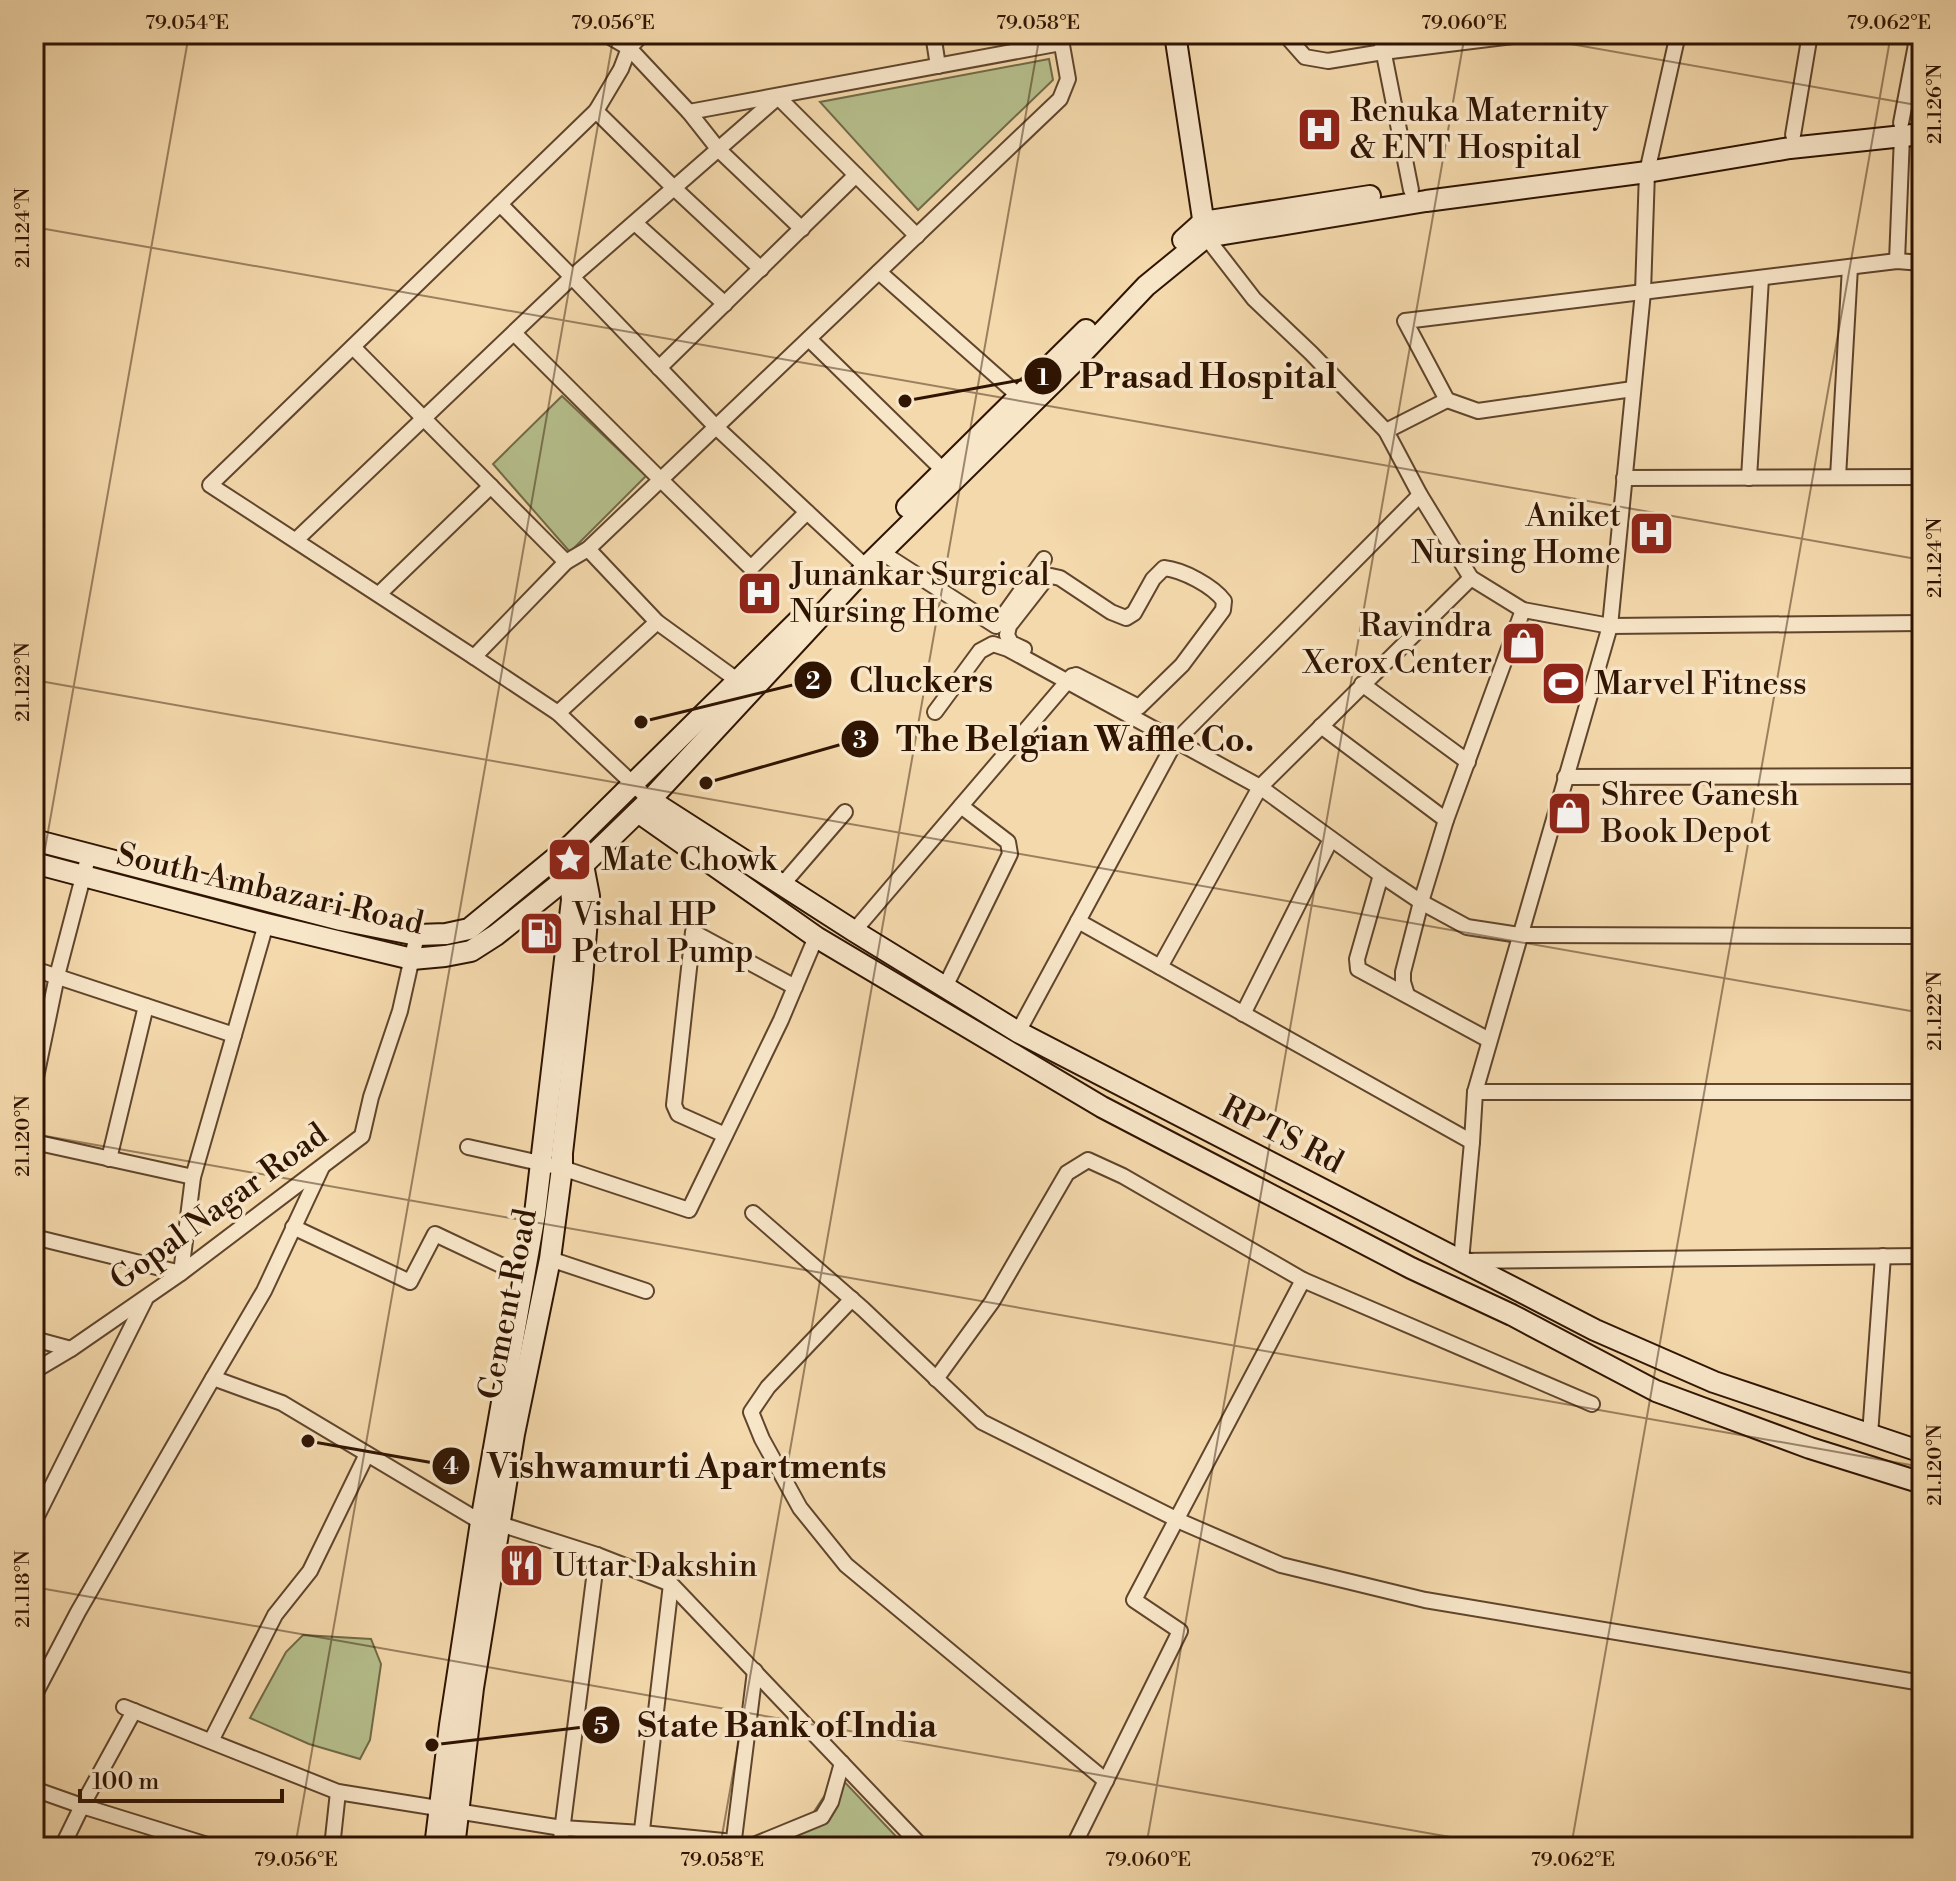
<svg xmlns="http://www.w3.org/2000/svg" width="1956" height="1881" font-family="'Libre Bodoni',serif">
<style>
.park{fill:#b6c08d;stroke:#726a48;stroke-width:2}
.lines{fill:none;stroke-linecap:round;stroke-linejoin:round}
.street-casing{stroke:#60452c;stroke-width:18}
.secondary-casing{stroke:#2f1402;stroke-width:24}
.street{stroke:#f8e6c9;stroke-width:14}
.secondary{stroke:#f8e6c9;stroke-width:20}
.ticks{fill:none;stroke:#2f1402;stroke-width:2;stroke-opacity:0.45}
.labels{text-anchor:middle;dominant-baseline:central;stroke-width:7;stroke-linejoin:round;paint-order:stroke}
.poi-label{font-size:32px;fill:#2f1402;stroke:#f8e6c9;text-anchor:start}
.street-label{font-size:32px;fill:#2f1402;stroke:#f8e6c9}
.leader{fill:none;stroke:#2f1402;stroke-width:3}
.callout-dot{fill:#2f1402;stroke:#f8e6c9;stroke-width:3}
.mark-label{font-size:24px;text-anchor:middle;font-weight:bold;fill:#fff}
.callout-label{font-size:34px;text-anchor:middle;font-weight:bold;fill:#2f1402;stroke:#f8e6c9;stroke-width:7;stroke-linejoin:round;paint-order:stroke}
.neatline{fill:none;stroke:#2f1402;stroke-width:3}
.ticks-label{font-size:20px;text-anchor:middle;fill:#2f1402}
</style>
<rect width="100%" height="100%" fill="#f4d9ac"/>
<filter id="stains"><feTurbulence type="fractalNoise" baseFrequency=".0025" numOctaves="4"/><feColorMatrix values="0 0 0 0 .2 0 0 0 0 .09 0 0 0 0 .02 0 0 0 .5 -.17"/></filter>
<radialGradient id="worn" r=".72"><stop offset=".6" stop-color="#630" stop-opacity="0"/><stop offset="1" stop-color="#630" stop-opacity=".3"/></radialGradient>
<g class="park">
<path d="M 1049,59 L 1053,80 L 918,210 L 820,102 Z"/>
<path d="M 562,396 L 646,476 L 570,552 L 493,464 Z"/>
<path d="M 303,1635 L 371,1639 L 381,1664 L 370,1740 L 360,1759 L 309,1744 L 250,1718 L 286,1652 Z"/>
<path d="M 838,1775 L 906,1847 L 791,1847 Z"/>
</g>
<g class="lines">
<defs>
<g id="street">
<path d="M 605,34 L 629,48 L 689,112 L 719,150 L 802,229"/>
<path d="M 646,34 L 642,35 L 629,48 L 621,69 L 596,111 L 210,485 L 474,657 L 558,713 L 650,800"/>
<path d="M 933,34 L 938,66"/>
<path d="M 1289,34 L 1290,40 L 1305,57 L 1328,61 L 1383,52 L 1529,34"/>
<path d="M 1380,34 L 1411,190"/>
<path d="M 1678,34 L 1647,172 L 1643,292 L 1610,626 L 1475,1092 L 1472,1142 L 1461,1261 L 1922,1256"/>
<path d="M 596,111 L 674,188 L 761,269"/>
<path d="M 689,112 L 1061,43"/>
<path d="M 1901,123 L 1918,34"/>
<path d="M 1793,135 L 1810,34"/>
<path d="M 500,204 L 572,277 L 716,427 L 866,567"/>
<path d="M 635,223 L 725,304"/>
<path d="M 1206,237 L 1254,299 L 1311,353 L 1386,431 L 1420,495 L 1471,578 L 1523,610 L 1610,626 L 1922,623"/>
<path d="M 1897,261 L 1902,136"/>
<path d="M 879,272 L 1019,396"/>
<path d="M 514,333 L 661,480 L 751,568 L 807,512"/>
<path d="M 809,339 L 943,470"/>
<path d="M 353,347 L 566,562"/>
<path d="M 659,368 L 856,175"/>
<path d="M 1633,389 L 1478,411 L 1447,400 L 1405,321 L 1897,261 L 1922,263"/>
<path d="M 1386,431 L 1447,400"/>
<path d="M 1838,477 L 1850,267"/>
<path d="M 1624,478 L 1922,477"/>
<path d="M 1749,478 L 1761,278"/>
<path d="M 296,540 L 572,277 L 778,97 L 917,236"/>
<path d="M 588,549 L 657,622 L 737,680"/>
<path d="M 881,552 L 996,626 L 1044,559"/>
<path d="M 379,594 L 491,486"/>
<path d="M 1024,649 L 1011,643 L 1007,635 L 1009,626 L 1045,580 L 1051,576 L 1060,578 L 1111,612 L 1126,618 L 1134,613 L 1153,579 L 1164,568 C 1183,570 1213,586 1224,601 L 1223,610 L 1182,665 L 1139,707 L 1076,675"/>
<path d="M 474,657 L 566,562 L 588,549 L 1060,99 L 1068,79 L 1060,34"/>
<path d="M 1362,684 L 1468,762"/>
<path d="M 935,712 L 980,651 L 993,644 L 1008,649 L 1260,787 L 1381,875 L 1421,902 L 1467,927 L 1519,935 L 1922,936"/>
<path d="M 558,713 L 657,622"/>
<path d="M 1321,726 L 1446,820"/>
<path d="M 1565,777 L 1922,776"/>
<path d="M 1381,875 L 1357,959 L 1358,969 L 1489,1040"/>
<path d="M 782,885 L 845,812"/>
<path d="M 1078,921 L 1472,1142"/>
<path d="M 854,931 L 1072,676"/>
<path d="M 1160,967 L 1260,787 L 1471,578"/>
<path d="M 34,969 L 234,1035"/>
<path d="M 945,987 L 1010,854 L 1008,842 L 961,806"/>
<path d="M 1407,995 L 1403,982 L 1403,972 L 1421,902 L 1446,820 L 1523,610"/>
<path d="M 1243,1014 L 1331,839"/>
<path d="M 1018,1032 L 1175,742 L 1420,495"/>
<path d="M 34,1087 L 57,976 L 89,854"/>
<path d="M 1475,1092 L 1922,1092"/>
<path d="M 725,1135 L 678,1114 L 674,1105 L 693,932 L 795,987"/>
<path d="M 34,1142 L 193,1177"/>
<path d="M 468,1147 L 562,1168 L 689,1210 L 781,1020 L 816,937"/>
<path d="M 109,1159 L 146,1006"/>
<path d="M 322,1167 L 264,1291 L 213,1378 L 282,1403 L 481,1522 L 500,1524 L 597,1555 L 671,1584 L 922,1847"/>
<path d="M 753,1213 L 863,1309 L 982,1422 L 1184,1523 L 1281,1565 L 1425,1600 L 1922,1683"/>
<path d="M 293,1227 L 410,1282 L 435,1234 L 524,1276"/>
<path d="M 34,1237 L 181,1273 L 193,1177 L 266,924"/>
<path d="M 550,1259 L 646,1291"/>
<path d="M 852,1299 L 768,1387 L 751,1412 L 762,1439 L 800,1508 L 846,1565 L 1106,1781"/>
<path d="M 34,1339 L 71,1349"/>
<path d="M 34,1371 L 71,1349 L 181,1273 L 362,1136 L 371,1097 L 400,1011 L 417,935"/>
<path d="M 936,1379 L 992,1302 L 1067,1173 L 1088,1160 L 1123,1176 L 1303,1280 L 1592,1404"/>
<path d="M 1870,1435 L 1883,1256"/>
<path d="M 34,1522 L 145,1300"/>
<path d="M 34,1696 L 78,1612 L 213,1378"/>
<path d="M 124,1707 L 338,1792 L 562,1828 L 642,1833 L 734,1842"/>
<path d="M 211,1741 L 275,1615 L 310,1571 L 367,1454"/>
<path d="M 34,1789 L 82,1806 L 134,1711"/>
<path d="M 62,1847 L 82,1806 L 214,1847"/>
<path d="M 332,1847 L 338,1792"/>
<path d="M 560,1847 L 597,1555"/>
<path d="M 640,1847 L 671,1584"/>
<path d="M 733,1847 L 755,1671"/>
<path d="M 749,1847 L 822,1817 L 831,1802 L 842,1763"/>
<path d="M 1073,1847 L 1180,1631 L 1134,1600 L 1303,1280"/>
</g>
<g id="secondary">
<path d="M 1175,34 L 1205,232"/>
<path d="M 1183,240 L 1203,222 L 1370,196"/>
<path d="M 907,507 L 1086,330"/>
<path d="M 650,800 L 854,931 L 1018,1032 L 1595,1330 L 1714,1382 L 1922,1452"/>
<path d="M 638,812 L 816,937 L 1102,1107 L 1244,1181 L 1411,1268 L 1512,1315 L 1656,1391 L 1810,1448 L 1922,1483"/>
<path d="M 34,840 L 341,920 L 417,935 L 446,934 L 469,929 L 571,845 L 802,617"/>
<path d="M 34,863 L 266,924 L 412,959 L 445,956 L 471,951 L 496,935 L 583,865 L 650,800 L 869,564 L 1075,361 L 1146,286 L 1206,237 L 1426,201 L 1647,172 L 1790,148 L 1922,134"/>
<path d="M 435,1847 L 450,1725 L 481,1522 L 535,1214 L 572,900 L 570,877 L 566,870"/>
<path d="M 454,1847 L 473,1688 L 514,1434 L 550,1259 L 562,1168 L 562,1153 L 582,979 L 589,896 L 583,865 L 577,856"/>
</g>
</defs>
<use href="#street" class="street-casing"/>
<use href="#secondary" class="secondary-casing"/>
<use href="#street" class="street"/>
<use href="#secondary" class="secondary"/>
</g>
<path class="ticks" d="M 1514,34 L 1922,106M 34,227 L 1922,560M 34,680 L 1922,1013M 34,911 L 189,34M 34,1134 L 1922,1467M 34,1587 L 1507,1847M 295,1847 L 614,34M 720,1847 L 1040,34M 1146,1847 L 1465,34M 1571,1847 L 1891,34"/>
<defs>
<symbol id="hospital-square" viewBox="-11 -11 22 22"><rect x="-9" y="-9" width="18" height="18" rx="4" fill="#8f2418" stroke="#f8e6c9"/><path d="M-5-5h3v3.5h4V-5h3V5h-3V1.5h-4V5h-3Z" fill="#fff"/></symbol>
<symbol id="shop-square" viewBox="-11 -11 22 22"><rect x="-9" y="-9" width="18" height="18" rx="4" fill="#8f2418" stroke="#f8e6c9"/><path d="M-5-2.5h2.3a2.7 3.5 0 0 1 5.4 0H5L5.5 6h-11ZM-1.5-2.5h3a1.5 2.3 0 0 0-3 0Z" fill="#fff"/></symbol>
<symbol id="stadium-square" viewBox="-11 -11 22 22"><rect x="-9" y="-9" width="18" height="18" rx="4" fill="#8f2418" stroke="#f8e6c9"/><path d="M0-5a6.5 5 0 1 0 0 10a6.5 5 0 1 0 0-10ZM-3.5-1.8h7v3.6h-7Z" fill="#fff"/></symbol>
<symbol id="sight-square" viewBox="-11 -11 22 22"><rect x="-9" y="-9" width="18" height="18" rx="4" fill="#8f2418" stroke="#f8e6c9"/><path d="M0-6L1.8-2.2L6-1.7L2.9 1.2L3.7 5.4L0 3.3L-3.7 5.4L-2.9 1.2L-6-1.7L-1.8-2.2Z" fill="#fff"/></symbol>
<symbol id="fuel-square" viewBox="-11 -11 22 22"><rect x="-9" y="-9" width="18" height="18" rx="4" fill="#8f2418" stroke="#f8e6c9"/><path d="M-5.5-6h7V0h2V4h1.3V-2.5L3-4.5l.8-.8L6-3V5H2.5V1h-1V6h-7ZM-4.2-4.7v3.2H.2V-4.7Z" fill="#fff"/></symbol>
<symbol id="restaurant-square" viewBox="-11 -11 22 22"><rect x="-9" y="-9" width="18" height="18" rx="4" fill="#8f2418" stroke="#f8e6c9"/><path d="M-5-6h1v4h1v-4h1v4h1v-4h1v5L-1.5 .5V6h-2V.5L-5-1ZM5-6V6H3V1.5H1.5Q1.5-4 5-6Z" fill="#fff"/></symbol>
</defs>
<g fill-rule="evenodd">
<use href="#hospital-square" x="1294" y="104" width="51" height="51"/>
<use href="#hospital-square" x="1626" y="508" width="51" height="51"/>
<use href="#hospital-square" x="734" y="568" width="51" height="51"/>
<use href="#shop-square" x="1498" y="618" width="51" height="51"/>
<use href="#stadium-square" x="1538" y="658" width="51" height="51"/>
<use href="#shop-square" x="1544" y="788" width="51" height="51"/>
<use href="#sight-square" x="544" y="834" width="51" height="51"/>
<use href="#fuel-square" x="516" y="908" width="51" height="51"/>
<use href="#restaurant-square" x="496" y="1540" width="51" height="51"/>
</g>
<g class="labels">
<g class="poi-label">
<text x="1350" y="111">Renuka Maternity<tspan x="1350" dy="37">&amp; ENT Hospital</tspan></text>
<text x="1621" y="516" text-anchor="end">Aniket<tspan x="1621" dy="37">Nursing Home</tspan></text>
<text x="790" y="575">Junankar Surgical<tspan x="790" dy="37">Nursing Home</tspan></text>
<text x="1492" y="626" text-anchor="end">Ravindra<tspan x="1492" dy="37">Xerox Center</tspan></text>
<text x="1594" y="684">Marvel Fitness</text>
<text x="1601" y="795">Shree Ganesh<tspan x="1601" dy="37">Book Depot</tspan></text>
<text x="601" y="860">Mate Chowk</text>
<text x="572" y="915">Vishal HP<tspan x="572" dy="37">Petrol Pump</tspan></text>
<text x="553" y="1566">Uttar Dakshin</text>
</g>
<g class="street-label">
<text transform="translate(270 889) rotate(13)">South Ambazari Road</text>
<text transform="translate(1282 1135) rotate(27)">RPTS Rd</text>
<text transform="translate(219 1207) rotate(-36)">Gopal Nagar Road</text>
<text transform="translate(508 1304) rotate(-79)">Cement Road</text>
</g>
</g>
<path class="leader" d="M905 401L1043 376M641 722L813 680M706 783L860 739M308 1441L451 1466M432 1745L601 1725"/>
<g class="callout-dot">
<circle cx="905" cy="401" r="8"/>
<circle cx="641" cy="722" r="8"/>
<circle cx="706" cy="783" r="8"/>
<circle cx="308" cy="1441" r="8"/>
<circle cx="432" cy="1745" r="8"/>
<circle cx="1043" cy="376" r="20"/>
<circle cx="813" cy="680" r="20"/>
<circle cx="860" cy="739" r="20"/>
<circle cx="451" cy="1466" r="20"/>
<circle cx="601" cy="1725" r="20"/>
</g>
<g class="mark-label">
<text x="1043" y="385">1</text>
<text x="813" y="689">2</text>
<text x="860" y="748">3</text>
<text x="451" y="1474">4</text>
<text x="601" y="1734">5</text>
</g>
<g class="callout-label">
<text x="1208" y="388">Prasad Hospital</text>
<text x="921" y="692">Cluckers</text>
<text x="1075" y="751">The Belgian Waffle Co.</text>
<text x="687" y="1478">Vishwamurti Apartments</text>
<text x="787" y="1737">State Bank of India</text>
</g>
<rect width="1956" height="1881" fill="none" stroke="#f4d9ac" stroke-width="88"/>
<path d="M80 1789v12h202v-12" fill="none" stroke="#2f1402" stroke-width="4"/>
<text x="92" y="1789" font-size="24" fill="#2f1402" stroke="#f8e6c9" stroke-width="6" paint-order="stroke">100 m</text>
<rect x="44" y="44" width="1868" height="1793" class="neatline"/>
<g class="ticks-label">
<text x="187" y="29">79.054°E</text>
<text x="613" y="29">79.056°E</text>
<text x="1038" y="29">79.058°E</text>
<text x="1464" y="29">79.060°E</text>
<text x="1889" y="29">79.062°E</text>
<text transform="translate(1934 104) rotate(-90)" y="7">21.126°N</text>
<text transform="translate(22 228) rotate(-90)" y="7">21.124°N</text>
<text transform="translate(1934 558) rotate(-90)" y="7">21.124°N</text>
<text transform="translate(22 682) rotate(-90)" y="7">21.122°N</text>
<text transform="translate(1934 1011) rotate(-90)" y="7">21.122°N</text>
<text transform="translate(22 1136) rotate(-90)" y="7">21.120°N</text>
<text transform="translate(1934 1465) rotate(-90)" y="7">21.120°N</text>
<text transform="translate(22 1589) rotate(-90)" y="7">21.118°N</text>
<text x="296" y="1866">79.056°E</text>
<text x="722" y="1866">79.058°E</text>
<text x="1148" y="1866">79.060°E</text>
<text x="1573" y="1866">79.062°E</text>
</g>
<rect width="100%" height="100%" filter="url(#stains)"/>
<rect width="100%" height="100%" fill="url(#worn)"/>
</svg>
